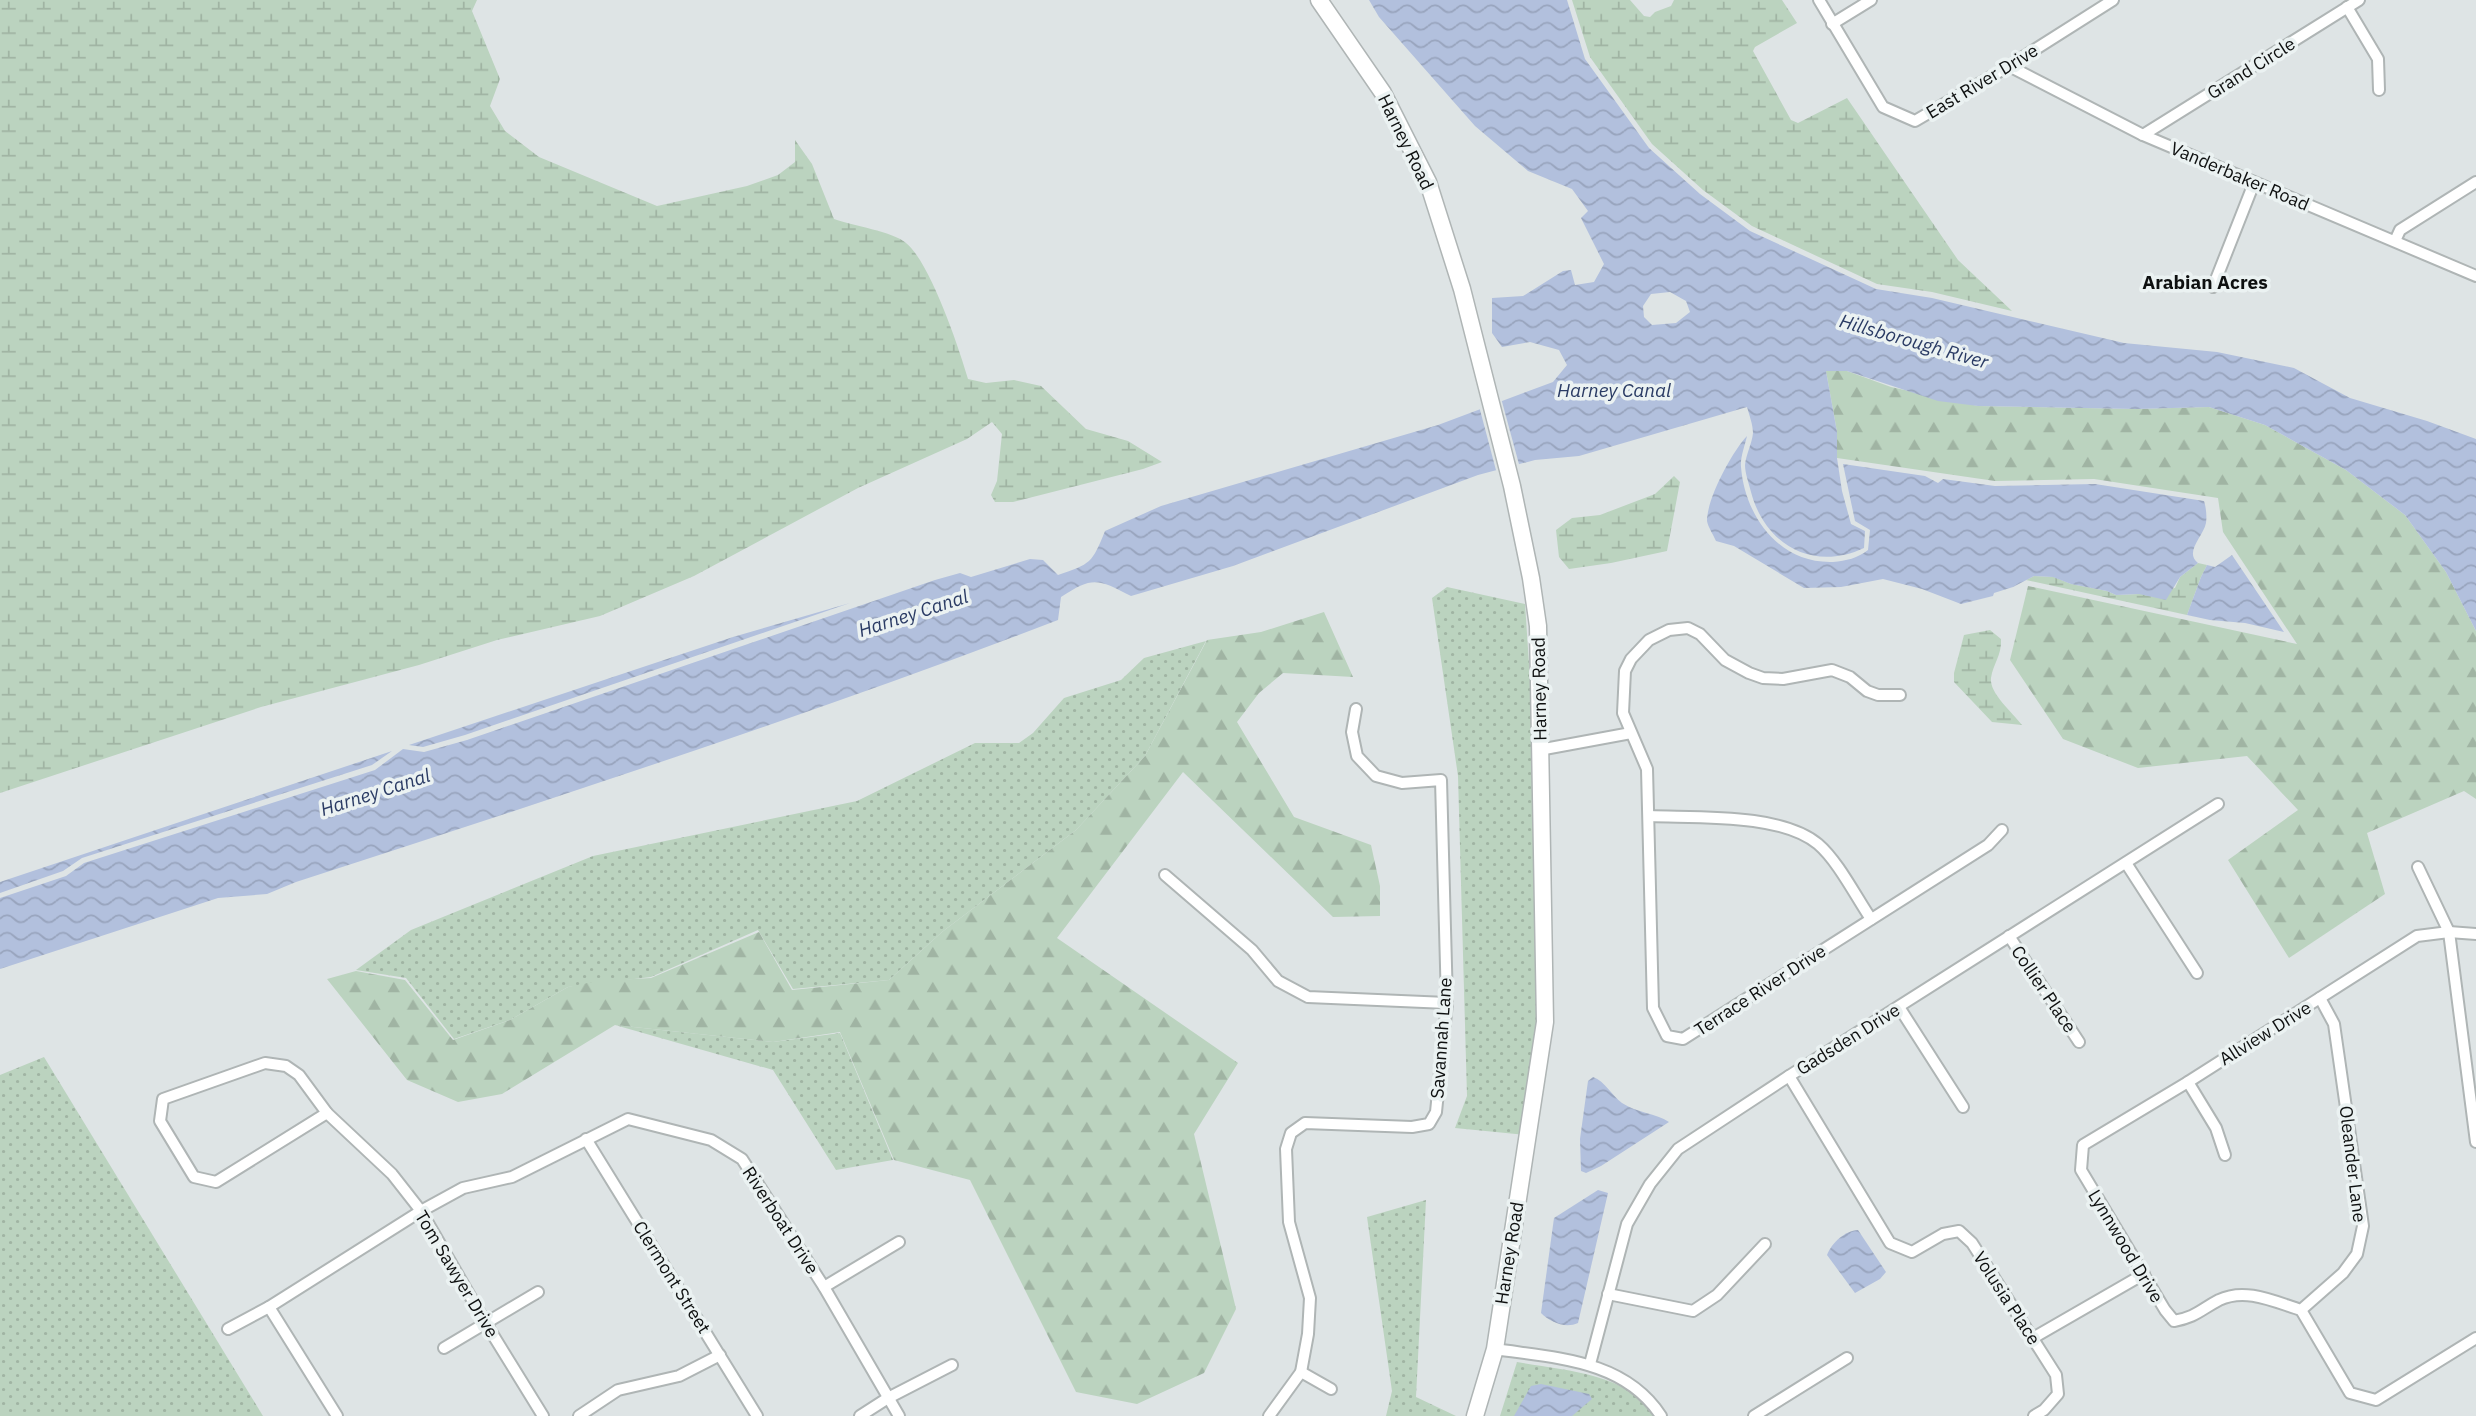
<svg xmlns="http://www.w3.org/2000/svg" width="2476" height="1416" font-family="'IBM Plex Sans',sans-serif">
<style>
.grass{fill:url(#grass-dots)}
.forest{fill:url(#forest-firs)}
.wetland{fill:url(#wetland-marsh)}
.water{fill:url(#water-waves);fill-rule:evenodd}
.pier{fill:#dee4e5}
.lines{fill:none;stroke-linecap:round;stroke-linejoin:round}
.street-casing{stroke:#afb5b5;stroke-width:14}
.secondary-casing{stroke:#afb5b5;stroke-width:19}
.street{stroke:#fff;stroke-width:10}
.secondary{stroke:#fff;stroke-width:16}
.labels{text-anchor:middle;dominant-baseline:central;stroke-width:7;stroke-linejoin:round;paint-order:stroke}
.street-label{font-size:18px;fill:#0e1010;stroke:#ebf2f2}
.neighbourhood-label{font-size:19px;font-weight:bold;fill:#0e1010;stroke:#ebf2f2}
.water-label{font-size:19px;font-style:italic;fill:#2a3b64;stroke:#ebf2f2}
</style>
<defs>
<pattern id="grass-dots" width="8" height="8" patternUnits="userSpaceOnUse" patternTransform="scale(1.75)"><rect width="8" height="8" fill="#bbd3bf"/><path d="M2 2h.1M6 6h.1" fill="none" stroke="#a0b4a3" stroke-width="1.8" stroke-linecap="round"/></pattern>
<pattern id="forest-firs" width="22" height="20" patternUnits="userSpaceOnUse" patternTransform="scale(1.75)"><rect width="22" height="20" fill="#bbd3bf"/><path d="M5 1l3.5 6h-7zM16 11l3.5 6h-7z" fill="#a0b4a3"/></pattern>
<pattern id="wetland-marsh" width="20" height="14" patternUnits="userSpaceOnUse" patternTransform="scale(1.75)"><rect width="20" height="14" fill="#bbd3bf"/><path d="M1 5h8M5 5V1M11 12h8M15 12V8" fill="none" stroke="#a0b4a3"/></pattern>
<pattern id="water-waves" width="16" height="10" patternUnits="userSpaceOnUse" patternTransform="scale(1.75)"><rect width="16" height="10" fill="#b2c0dd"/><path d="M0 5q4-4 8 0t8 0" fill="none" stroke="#98a4bd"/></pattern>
</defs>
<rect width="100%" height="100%" fill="#dee4e5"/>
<g class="grass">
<path d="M 1447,587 L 1525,604 L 1536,768 L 1543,998 L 1527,1135 L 1455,1128 L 1467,1096 L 1458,776 L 1432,598 Z"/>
<path d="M 1206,641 L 1145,756 L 1076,830 L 942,932 L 889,980 L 793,989 L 758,930 L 651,977 L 568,987 L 510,1020 L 454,1039 L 406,978 L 356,970 L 411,930 L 593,856 L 857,801 L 975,743 L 1019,743 L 1033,733 L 1064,698 L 1121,680 L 1144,658 Z"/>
<path d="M 615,1025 L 773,1042 L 840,1033 L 893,1160 L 836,1170 L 773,1070 Z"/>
<path d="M 44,1057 L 263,1416 L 0,1416 L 0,1075 Z"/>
<path d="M 1426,1200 L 1416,1397 L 1456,1416 L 1386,1416 L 1392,1391 L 1367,1217 Z"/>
<path d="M 1517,1362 C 1565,1371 1626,1372 1655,1416 L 1500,1416 Z"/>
</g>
<g class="forest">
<path d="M 1826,371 L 1847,371 L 1891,387 L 1978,406 L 2136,409 L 2209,407 L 2265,425 L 2346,470 L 2405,515 L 2446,572 L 2476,631 L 2476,799 L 2464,791 L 2367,833 L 2385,894 L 2289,958 L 2228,860 L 2298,810 L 2247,756 L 2138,768 L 2063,739 L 2010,660 L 2028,586 L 2297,644 L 2223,532 L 2218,498 L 2094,479 L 1995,481 L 1837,458 L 1837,432 Z"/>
<path d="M 1324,612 L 1353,677 L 1283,673 L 1259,693 L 1237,722 L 1294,817 L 1371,845 L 1380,886 L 1380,916 L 1333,917 L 1183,772 L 1057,938 L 1238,1063 L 1194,1134 L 1236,1309 L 1204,1373 L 1137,1404 L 1076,1392 L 970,1180 L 894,1160 L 840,1032 L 773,1042 L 615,1025 L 502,1094 L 458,1102 L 407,1080 L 327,979 L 356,971 L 405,980 L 453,1040 L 510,1020 L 568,987 L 597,981 L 651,978 L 759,932 L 792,990 L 889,980 L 942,932 L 1076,830 L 1145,756 L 1207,640 L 1261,632 Z"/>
</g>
<g class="wetland">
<path d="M 0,0 L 477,0 L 472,11 L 500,79 L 490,106 L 505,131 L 539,157 L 657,206 L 747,186 L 778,175 L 795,162 L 795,140 L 812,164 L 834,219 C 853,226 892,231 906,243 C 930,262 959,348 968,379 L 986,383 L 1014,380 L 1041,386 L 1086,429 L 1128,441 L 1162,462 L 1143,469 L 1013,502 L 995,502 L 991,495 L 997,481 L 1002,434 L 992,422 L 967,439 L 858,488 L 694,576 L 600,616 L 497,640 L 419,665 L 261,707 L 0,793 Z"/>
<path d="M 1572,0 L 1630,0 L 1644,16 L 1650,17 L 1655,12 L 1671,6 L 1674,0 L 1782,0 L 1797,23 L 1755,47 L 1753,51 L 1791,120 L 1798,123 L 1847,98 L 1958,260 L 2012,311 L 1932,292 L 1877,284 L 1752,226 L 1703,190 L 1652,144 L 1590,57 Z"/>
<path d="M 1674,476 L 1680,482 L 1667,551 L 1611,563 L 1569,569 L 1559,557 L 1556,530 L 1572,518 L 1600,515 L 1655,494 Z"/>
<path d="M 2198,563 L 2207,565 L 2201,577 L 2187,615 L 2026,580 L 2034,576 L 2054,577 L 2071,584 L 2107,591 L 2116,595 L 2139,594 L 2175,588 L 2180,577 Z"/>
<path d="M 1990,630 L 2001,639 C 2002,655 1993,664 1991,678 C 1989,693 2013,713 2022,725 L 1992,722 L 1954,682 L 1954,673 L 1964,635 Z"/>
</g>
<g class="water">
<path d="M 1369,0 L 1567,0 L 1585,59 L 1649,148 L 1700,194 L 1750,231 L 1876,289 L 1932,298 L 2124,343 L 2217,352 L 2294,368 L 2350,398 L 2427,421 L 2476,439 L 2476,631 L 2446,572 L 2405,515 L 2346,470 L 2265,425 L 2209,407 L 2136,409 L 1978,406 L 1938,401 L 1847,371 L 1826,371 L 1837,432 L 1837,458 L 1842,491 L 1851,524 L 1865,531 L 1864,548 C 1813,572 1765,545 1751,492 C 1749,484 1745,473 1745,465 C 1746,454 1752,444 1753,433 C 1753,425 1749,414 1747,407 L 1579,456 L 1535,460 L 1478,475 L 1233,566 L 1131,596 C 1098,579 1093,576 1061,597 L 1058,620 C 807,716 552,799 296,882 L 267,894 L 218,898 L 0,969 L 0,898 L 66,876 L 84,863 L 375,770 L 403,749 L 424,752 L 467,740 L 935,580 L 960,573 L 971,577 L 1030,559 L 1043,560 L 1058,575 C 1091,564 1092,563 1105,531 L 1161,506 L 1438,425 L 1553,382 L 1567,365 L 1559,350 L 1530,342 L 1502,347 L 1492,333 L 1492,298 L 1523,296 L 1563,271 L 1571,270 L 1575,285 L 1594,282 L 1604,264 L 1581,218 L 1588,211 L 1572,189 L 1528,171 L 1475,126 L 1379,17 ZM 1670,292 L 1686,301 L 1690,312 L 1676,323 L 1652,325 L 1644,317 L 1643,306 L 1651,294 Z"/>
<path d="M 1747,436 C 1745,445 1740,458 1741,467 C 1745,517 1780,564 1833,562 C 1846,561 1858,558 1868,550 L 1870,530 L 1855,521 L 1843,464 L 1925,476 L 1938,483 L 1943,479 L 1995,486 L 2095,484 L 2204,501 C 2206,507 2207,516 2206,523 C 2203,537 2184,552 2198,563 L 2180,577 L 2166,600 L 2139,594 L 2116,595 L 2107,591 L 2071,584 L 2053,577 L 2034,576 L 2013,587 L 1994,593 L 1993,596 L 1961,604 L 1922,589 L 1883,579 L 1841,587 L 1804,588 L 1734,546 L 1716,541 C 1713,534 1708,527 1707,521 C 1707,498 1732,452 1747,436 Z"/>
<path d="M 2232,555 L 2284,632 L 2245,623 L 2210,620 L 2187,615 L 2201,577 L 2207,565 L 2215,567 Z"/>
<path d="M 850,603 L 465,735 L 423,747 L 409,745 L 733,637 Z"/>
<path d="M 392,751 L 372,765 L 82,858 L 63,871 L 0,893 L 0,882 Z"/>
<path d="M 1593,1077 C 1605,1081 1612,1096 1622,1103 C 1637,1113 1656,1113 1669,1122 L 1601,1166 L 1586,1173 L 1581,1171 L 1580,1139 L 1588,1081 Z"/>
<path d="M 1598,1190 L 1608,1193 L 1578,1323 C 1565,1329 1550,1322 1541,1313 L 1554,1218 Z"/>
<path d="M 1858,1230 L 1886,1272 L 1880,1279 L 1855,1293 L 1827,1255 C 1832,1242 1845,1231 1858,1230 Z"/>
<path d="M 1541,1384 L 1589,1394 L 1592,1399 L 1572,1416 L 1514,1416 L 1531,1386 Z"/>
</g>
<path class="pier" d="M 1501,398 L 1520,468 L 1497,474 L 1479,406 Z"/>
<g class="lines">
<defs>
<g id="street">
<path d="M 1819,0 L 1883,107 L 1915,121 L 2009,66 L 2113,0"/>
<path d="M 2347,7 L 2378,59 L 2379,90"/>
<path d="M 1832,24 L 1871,0"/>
<path d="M 2009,66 L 2143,135 L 2476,276"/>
<path d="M 2143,135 L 2359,0"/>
<path d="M 2395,241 L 2400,230 L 2476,182"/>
<path d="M 2213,287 L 2254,183"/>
<path d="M 1900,695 L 1878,695 L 1867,691 L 1850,677 L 1832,670 L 1783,679 L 1763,678 L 1749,673 L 1725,660 L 1700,634 L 1688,628 L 1669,630 L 1649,640 L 1631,659 L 1625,671 L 1623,713 L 1647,769 L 1653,1008 L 1667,1036 L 1683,1039 L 1988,845 L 2002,830"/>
<path d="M 1539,750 L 1631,733"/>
<path d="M 1650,816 C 1697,818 1781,813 1818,844 C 1838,861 1856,897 1871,919"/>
<path d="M 2126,863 L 2197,973"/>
<path d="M 2418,867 L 2449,932 L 2476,1142"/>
<path d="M 1165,875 L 1252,950 L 1278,981 L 1308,997 L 1447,1003"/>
<path d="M 2476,934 L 2449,932 L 2417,936 L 2188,1082 L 2083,1145 L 2081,1170 L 2165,1310 L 2174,1321 C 2196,1317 2200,1310 2219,1300 C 2246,1287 2275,1302 2301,1310 L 2350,1393 L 2376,1400 L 2476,1338"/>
<path d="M 2009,936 L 2079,1042"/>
<path d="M 1899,1007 L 1963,1107"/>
<path d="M 265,1063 L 286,1066 L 299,1075 L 327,1113 L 216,1182 L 194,1177 L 160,1121 L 163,1099 Z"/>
<path d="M 1789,1076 L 1890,1243 L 1912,1252 L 1943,1234 L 1959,1231 L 1972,1243 L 2056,1375 L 2058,1394 L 2044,1410 L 2034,1416"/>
<path d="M 2188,1082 L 2216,1128 L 2225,1155"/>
<path d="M 327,1113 L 392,1174 L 421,1211 L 485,1322 L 543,1416"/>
<path d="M 586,1139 L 757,1416"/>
<path d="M 824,1287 L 899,1242"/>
<path d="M 1608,1294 L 1693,1311 L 1717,1295 L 1765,1244"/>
<path d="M 269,1307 L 337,1416"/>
<path d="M 2301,1310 L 2343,1273 L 2357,1254 L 2363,1226 L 2334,1024 L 2320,998"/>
<path d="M 228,1329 L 269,1307 L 421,1211 L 463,1188 L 512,1177 L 628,1119 L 711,1140 L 742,1159 L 824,1287 L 899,1416"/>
<path d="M 2033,1338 L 2144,1274"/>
<path d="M 444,1348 L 538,1292"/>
<path d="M 1495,1349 C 1554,1358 1624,1359 1661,1416"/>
<path d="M 1590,1364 L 1627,1224 L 1650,1184 L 1678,1149 L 1789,1076 L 2218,804"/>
<path d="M 1301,1372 L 1331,1389"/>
<path d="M 579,1416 L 618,1390 L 679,1376 L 720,1355"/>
<path d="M 860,1416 L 888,1398 L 952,1365"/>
<path d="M 1269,1416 L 1301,1372 L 1308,1334 L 1310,1298 L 1289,1222 L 1286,1149 L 1291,1133 L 1305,1123 L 1412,1127 L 1429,1124 L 1436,1112 L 1447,1003 L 1441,780 L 1402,783 L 1376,776 L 1357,756 L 1352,732 L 1356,709"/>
<path d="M 1754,1416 L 1847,1358"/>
</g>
<path id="secondary" d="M 1319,0 L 1383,93 L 1428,182 L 1462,289 L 1512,486 L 1531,578 L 1538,626 L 1545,1022 L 1495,1349 L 1475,1416"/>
</defs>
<use href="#street" class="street-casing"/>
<use href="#secondary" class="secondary-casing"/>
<use href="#street" class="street"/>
<use href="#secondary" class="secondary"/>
</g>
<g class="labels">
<g class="street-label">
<text transform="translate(2251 68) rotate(-32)">Grand Circle</text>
<text transform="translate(1982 81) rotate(-31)">East River Drive</text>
<text transform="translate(1406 142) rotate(64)">Harney Road</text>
<text transform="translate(2240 176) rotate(23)">Vanderbaker Road</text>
<text transform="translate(1539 689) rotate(-91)">Harney Road</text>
<text transform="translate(2044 989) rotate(56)">Collier Place</text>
<text transform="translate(1760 990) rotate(-33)">Terrace River Drive</text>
<text transform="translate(2265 1033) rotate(-32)">Allview Drive</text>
<text transform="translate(1441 1038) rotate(-86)">Savannah Lane</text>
<text transform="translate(1848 1039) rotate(-32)">Gadsden Drive</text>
<text transform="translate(2353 1164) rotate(83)">Oleander Lane</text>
<text transform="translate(781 1220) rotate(57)">Riverboat Drive</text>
<text transform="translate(2126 1246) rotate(59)">Lynnwood Drive</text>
<text transform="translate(1509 1253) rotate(-81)">Harney Road</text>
<text transform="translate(457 1274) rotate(59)">Tom Sawyer Drive</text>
<text transform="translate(672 1277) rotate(58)">Clermont Street</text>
<text transform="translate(2007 1298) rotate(57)">Volusia Place</text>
</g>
<g class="neighbourhood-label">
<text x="2205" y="282">Arabian Acres</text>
</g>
<g class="water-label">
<text transform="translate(1914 341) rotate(16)">Hillsborough River</text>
<text x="1614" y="390">Harney Canal</text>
<text transform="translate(913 613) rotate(-18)">Harney Canal</text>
<text transform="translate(375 792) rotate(-18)">Harney Canal</text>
</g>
</g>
</svg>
